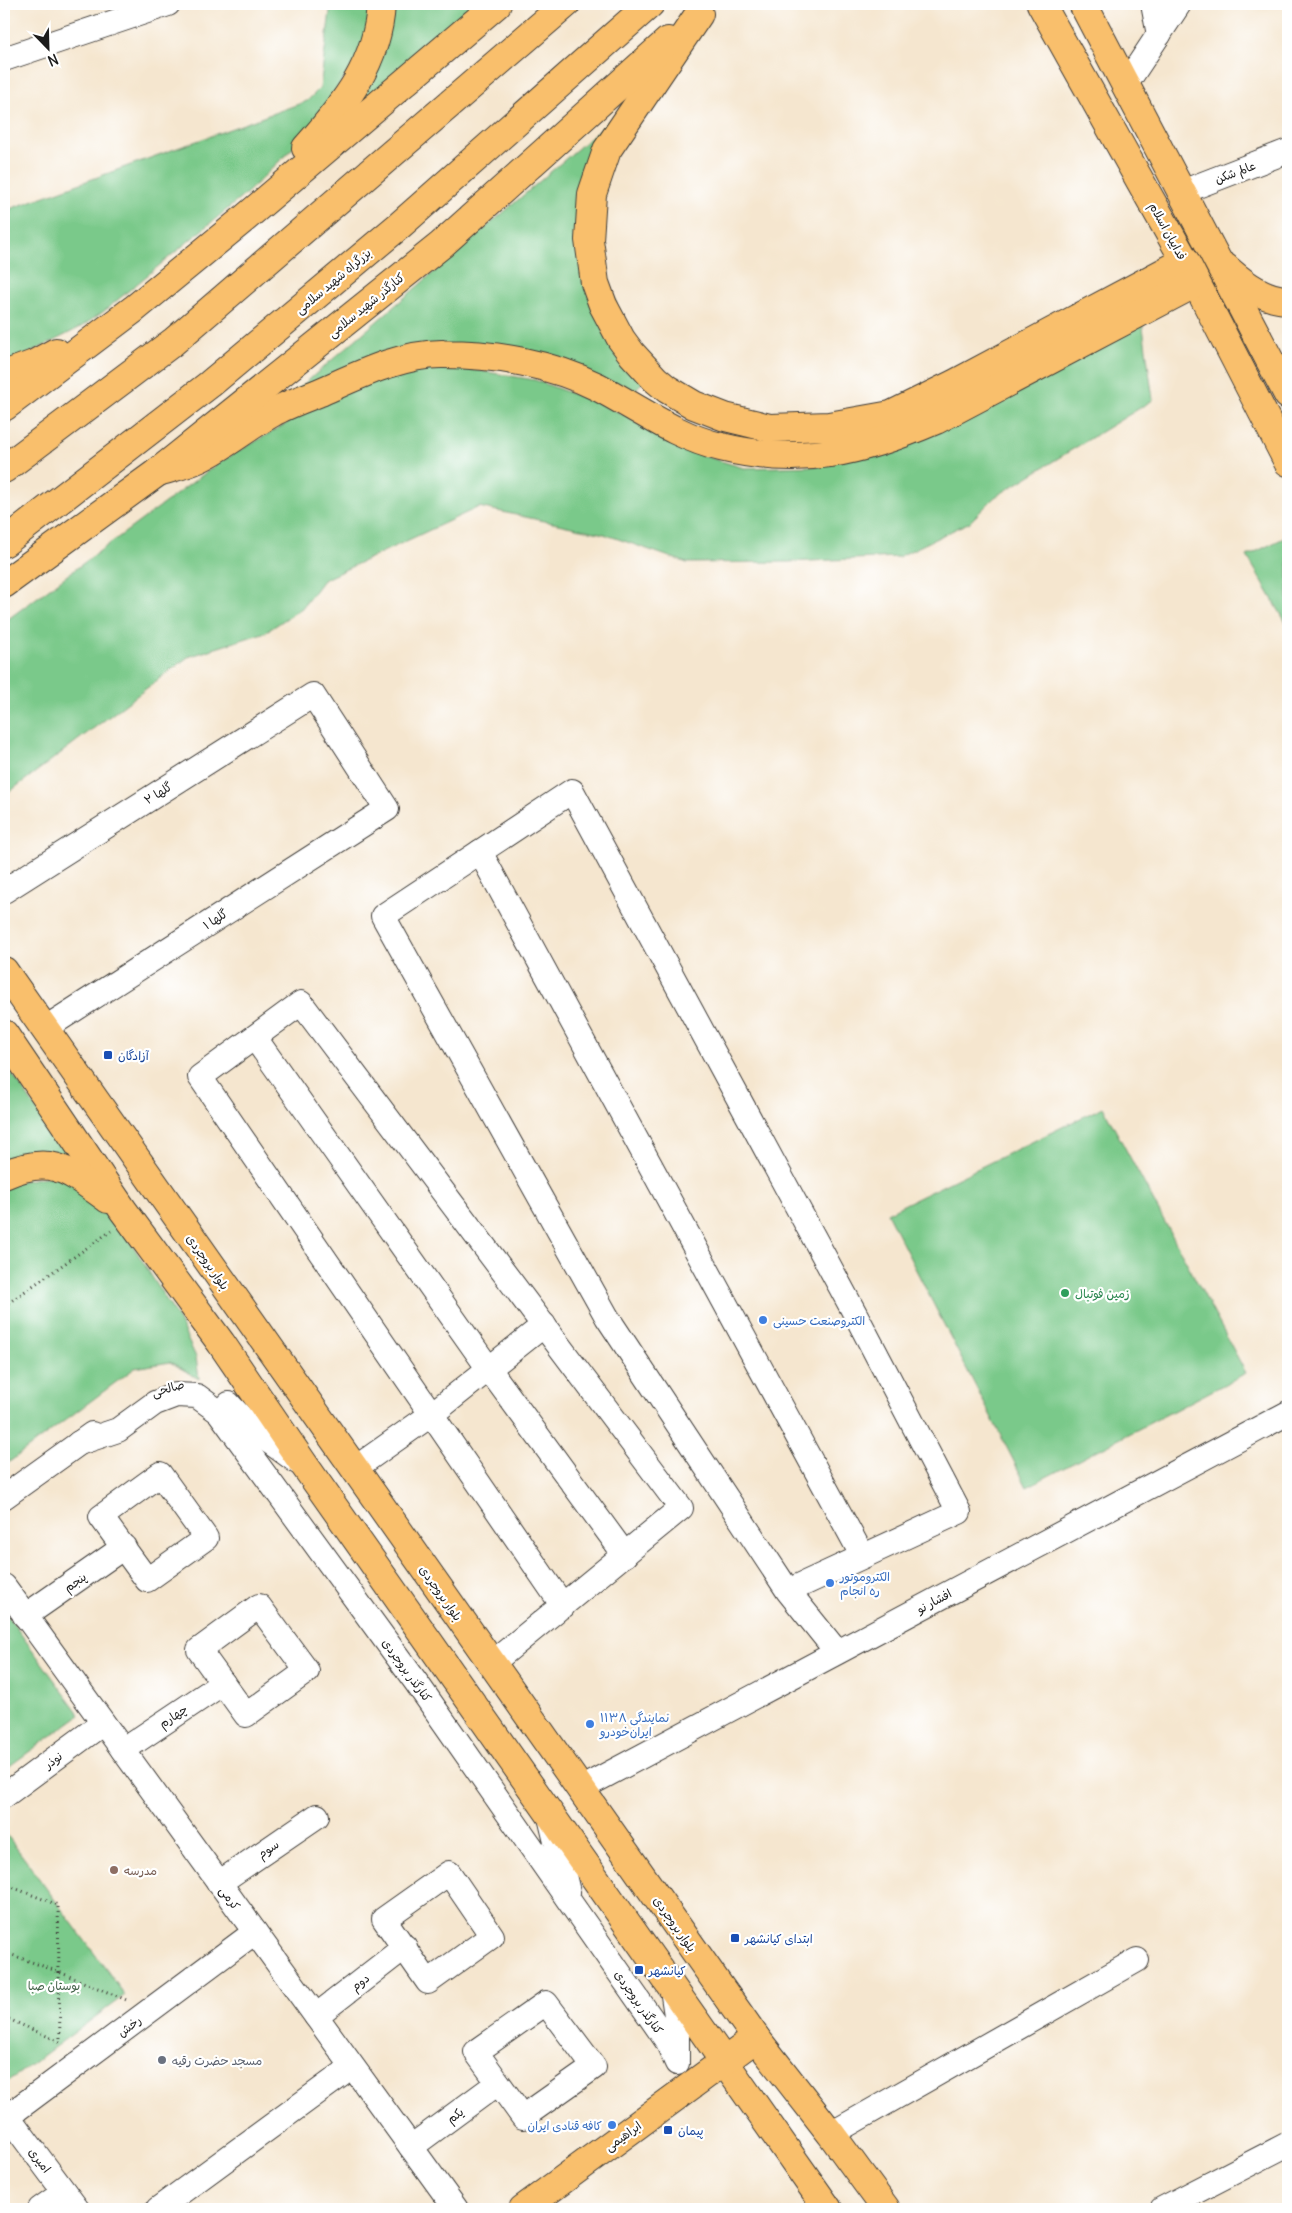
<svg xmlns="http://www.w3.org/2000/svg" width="1292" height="2213" font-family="Delius,'Playpen Sans Arabic',sans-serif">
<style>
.green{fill:#7ac98a;stroke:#4b7253}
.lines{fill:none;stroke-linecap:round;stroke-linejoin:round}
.minor-casing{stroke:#3d3a37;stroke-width:26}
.major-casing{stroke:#3d3a37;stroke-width:30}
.highway-casing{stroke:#3d3a37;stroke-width:30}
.path{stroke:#3d3a37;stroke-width:3;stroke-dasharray:1 4;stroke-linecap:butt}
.minor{stroke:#fff;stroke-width:24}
.major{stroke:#f9bf6c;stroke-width:28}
.highway{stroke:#f9bf6c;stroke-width:28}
.transit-dot{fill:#1a4fb4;stroke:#fff;stroke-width:2}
.leisure-dot{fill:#2e9e5b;stroke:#fff;stroke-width:2}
.shop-dot{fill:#3f7fe0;stroke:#fff;stroke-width:2}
.education-dot{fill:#8d6e63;stroke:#fff;stroke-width:2}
.worship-dot{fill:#6b7280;stroke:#fff;stroke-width:2}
.labels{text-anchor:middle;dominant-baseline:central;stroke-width:4.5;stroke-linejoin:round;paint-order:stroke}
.street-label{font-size:12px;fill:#1c1c1c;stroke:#fff}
.transit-label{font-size:12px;fill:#164399;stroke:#fff;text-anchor:start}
.leisure-label{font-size:12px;fill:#27864d;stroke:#fff;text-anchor:start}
.shop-label{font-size:12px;fill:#366cbe;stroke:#fff;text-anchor:start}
.education-label{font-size:12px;fill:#785e54;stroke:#fff;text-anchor:start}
.park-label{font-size:12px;fill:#426148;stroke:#fff}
.worship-label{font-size:12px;fill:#5b616d;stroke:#fff;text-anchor:start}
</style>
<rect width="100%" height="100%" fill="#fff"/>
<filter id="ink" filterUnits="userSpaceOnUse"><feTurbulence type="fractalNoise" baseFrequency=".02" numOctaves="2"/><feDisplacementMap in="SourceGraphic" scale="10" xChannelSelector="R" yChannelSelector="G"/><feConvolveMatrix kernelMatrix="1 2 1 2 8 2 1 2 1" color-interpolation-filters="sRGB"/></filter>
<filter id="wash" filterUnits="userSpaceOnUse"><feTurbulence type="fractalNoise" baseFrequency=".0096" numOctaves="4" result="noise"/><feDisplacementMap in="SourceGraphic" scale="20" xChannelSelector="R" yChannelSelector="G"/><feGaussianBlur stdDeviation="1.12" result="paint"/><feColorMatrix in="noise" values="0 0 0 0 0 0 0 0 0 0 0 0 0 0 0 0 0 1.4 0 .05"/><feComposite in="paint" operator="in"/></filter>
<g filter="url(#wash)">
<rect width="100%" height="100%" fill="#f5e6cf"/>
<g class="green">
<path d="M 331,4 L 373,4 L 365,47 L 306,135 L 248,192 L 103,312 L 81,327 L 4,366 L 4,211 L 307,101 L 320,88 Z"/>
<path d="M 389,4 L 492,4 L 322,144 Z"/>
<path d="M 612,119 L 582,199 L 642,383 L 632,393 L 501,347 L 283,402 Z"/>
<path d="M 1142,320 L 1153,400 L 995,497 L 970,522 L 898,557 L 788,562 L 687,563 L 604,534 L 479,507 L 323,580 L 302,608 L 266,632 L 188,657 L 4,796 L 4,622 L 220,462 L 346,389 L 415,369 L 444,367 L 475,370 L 535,380 L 600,404 L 627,416 L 658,437 L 678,448 L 744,468 L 817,466 Z"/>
<path d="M 1288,536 L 1288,626 L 1247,556 Z"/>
<path d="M 4,1062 L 68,1155 L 35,1152 L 4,1162 Z"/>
<path d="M 1103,1107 L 1246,1373 L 1027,1487 L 887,1213 Z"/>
<path d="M 56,1175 L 92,1193 L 120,1225 L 177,1317 L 196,1357 L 199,1379 L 170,1362 L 135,1368 L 4,1466 L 4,1184 Z"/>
<path d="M 4,1611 L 80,1715 L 4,1770 Z"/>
<path d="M 4,1831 L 125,1995 L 6,2083 L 4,2080 Z"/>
</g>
</g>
<g filter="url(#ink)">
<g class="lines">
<defs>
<g id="minor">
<path d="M 1153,4 L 1159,35"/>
<path d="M 4,59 L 168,4"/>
<path d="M 1126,84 L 1179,4"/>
<path d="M 1182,192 L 1288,151"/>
<path d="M 480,852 L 862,1555"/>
<path d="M 4,891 L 313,695 L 387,809 L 44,1029"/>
<path d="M 255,1038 L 489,1369 L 625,1555"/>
<path d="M 229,1404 L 252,1429 L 299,1463"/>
<path d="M 79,1443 L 118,1430 L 155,1403 L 176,1395 L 197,1396 L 219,1412 L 416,1682 L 667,2041 L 677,2063"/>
<path d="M 354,1469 L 432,1414 L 544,1325"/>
<path d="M 160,1474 L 206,1538 L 147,1580 L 101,1517 Z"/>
<path d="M 4,1497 L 92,1434"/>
<path d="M 4,1586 L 456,2209"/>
<path d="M 788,1591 L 959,1512 L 859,1321 L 572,791 L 383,916 L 607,1317 L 788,1591 L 837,1652"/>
<path d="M 259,1606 L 307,1671 L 246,1715 L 199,1650 Z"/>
<path d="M 25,1616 L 124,1547"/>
<path d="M 491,1664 L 681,1508 L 301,1003 L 200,1077 L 563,1606"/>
<path d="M 123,1750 L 223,1683"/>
<path d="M 580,1789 L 1288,1413"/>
<path d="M 4,1796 L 103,1723"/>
<path d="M 550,1817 L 568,1892"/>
<path d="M 449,1873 L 492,1936 L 428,1982 L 384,1919 Z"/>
<path d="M 219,1883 L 317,1816"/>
<path d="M 672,1989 L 677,2022 L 677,2059"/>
<path d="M 546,2003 L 594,2067 L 523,2117 L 476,2052 Z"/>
<path d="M 316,2016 L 405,1947"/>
<path d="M 4,2111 L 77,2209"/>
<path d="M 4,2119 L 255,1932"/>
<path d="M 831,2134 L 1137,1960"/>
<path d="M 411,2147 L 498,2083"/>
<path d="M 40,2209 L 64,2192"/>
<path d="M 158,2209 L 352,2067"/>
<path d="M 1162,2209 L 1288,2144"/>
</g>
<g id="major">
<path d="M 1041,4 L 1185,261 L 1288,462"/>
<path d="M 1083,4 L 1288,395"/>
<path d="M 699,14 L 607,150 L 592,194 L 589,240 L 595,283 L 603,305 L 621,339 L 632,354 L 655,379 L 667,389 L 694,405 L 725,417 L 770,428 L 829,426 L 891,415 L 954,384 L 1185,261"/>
<path d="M 306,148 C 344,105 378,63 381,4"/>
<path d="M 1225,267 C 1241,282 1265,300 1288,300"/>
<path d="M 4,375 L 34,364 L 56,352"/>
<path d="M 4,407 L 134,309 L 245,218 L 497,4"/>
<path d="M 158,472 C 171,468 185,465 198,459 C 224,447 247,427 272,413 C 286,405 303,399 318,393 C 355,377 402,353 444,354 C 496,354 552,364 598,387 C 638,408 677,437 721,447 C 802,467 862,452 936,420 L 1196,283"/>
<path d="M 4,584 L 158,472 L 441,245 L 668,41"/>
<path d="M 4,971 L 756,2038 L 831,2134 L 886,2209"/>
<path d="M 4,1034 L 123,1210 L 221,1343 L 305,1466 L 828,2209"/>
<path d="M 4,1175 C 53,1153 70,1172 108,1199"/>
<path d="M 523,2209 L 756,2038"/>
</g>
<g id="highway">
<path d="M 4,469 L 173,342 L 566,4"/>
<path d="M 4,543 L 210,384 L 400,225 L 650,4"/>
</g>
</defs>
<use href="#minor" class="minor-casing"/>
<use href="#major" class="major-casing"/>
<use href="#highway" class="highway-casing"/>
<g class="path">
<path d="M 4,1306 L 111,1231"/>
<path d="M 4,1884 L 58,1905 L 60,2042 L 4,2017"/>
<path d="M 4,1952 L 59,1972 L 129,2001"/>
<path d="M 4,2041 L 6,2093"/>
</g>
<use href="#minor" class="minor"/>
<use href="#major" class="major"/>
<use href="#highway" class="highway"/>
</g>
</g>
<g class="transit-dot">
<rect x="103" y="1050" width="10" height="10" rx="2.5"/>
<rect x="730" y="1933" width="10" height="10" rx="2.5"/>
<rect x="634" y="1965" width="10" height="10" rx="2.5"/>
<rect x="663" y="2125" width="10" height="10" rx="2.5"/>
</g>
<circle class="leisure-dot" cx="1065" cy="1293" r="5"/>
<g class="shop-dot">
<circle cx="763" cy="1320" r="5"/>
<circle cx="830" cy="1583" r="5"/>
<circle cx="590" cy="1724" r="5"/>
<circle cx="612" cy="2125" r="5"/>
</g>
<circle class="education-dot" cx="114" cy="1870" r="5"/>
<circle class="worship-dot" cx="162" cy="2060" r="5"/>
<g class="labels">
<g class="street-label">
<text transform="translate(1235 172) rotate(-21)">عالم شکن</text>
<text transform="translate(1168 231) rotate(61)">فداییان اسلام</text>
<text transform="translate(333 281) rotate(-40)">بزرگراه شهید سلامی</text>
<text transform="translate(366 305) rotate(-39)">کنارگذر شهید سلامی</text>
<text transform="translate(158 793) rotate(-32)">گلها ۲</text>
<text transform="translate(215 919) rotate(-33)">گلها ۱</text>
<text transform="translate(208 1262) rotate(55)">بلوار بروجردی</text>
<text transform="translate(168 1388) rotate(-16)">صالحی</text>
<text transform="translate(75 1582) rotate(-35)">پنجم</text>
<text transform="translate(441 1593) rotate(55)">بلوار بروجردی</text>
<text transform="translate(934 1601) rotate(-28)">افشار نو</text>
<text transform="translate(407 1670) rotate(54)">کنارگذر بروجردی</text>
<text transform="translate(173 1716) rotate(-34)">چهارم</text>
<text transform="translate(53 1760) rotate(-36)">نوذر</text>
<text transform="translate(268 1849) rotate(-34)">سوم</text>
<text transform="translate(230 1898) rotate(54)">کرمی</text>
<text transform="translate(675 1924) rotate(55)">بلوار بروجردی</text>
<text transform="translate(360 1982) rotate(-37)">دوم</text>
<text transform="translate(639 2002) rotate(55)">کنارگذر بروجردی</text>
<text transform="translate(129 2026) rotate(-37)">رخش</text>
<text transform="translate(455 2115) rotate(-36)">یکم</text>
<text transform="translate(623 2136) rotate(-36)">ابراهیمی</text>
<text transform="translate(40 2160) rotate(53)">امیری</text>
</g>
<g class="transit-label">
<text x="118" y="1055">آزادگان</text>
<text x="745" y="1938">ابتدای کیانشهر</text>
<text x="649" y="1970">کیانشهر</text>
<text x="678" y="2130">پیمان</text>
</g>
<g class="leisure-label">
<text x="1075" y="1293">زمین فوتبال</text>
</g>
<g class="shop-label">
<text x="773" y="1320">الکتروصنعت حسینی</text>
<text x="840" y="1576">الکتروموتور<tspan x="840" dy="14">ره انجام</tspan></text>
<text x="600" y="1717">نمایندگی ۱۱۳۸<tspan x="600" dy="14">ایران‌خودرو</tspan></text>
<text x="602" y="2125" text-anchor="end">کافه قنادی ایران</text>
</g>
<g class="education-label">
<text x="124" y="1870">مدرسه</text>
</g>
<g class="park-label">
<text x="54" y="1985">بوستان صبا</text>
</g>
<g class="worship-label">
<text x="172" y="2060">مسجد حضرت رقیه</text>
</g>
</g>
<rect width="1292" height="2213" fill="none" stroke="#fff" stroke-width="20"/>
<g transform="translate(48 48) rotate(157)" stroke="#ffffff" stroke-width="4" paint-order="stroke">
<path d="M0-4L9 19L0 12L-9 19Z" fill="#1c1c1c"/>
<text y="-8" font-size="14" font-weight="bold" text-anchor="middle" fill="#1c1c1c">N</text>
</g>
</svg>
